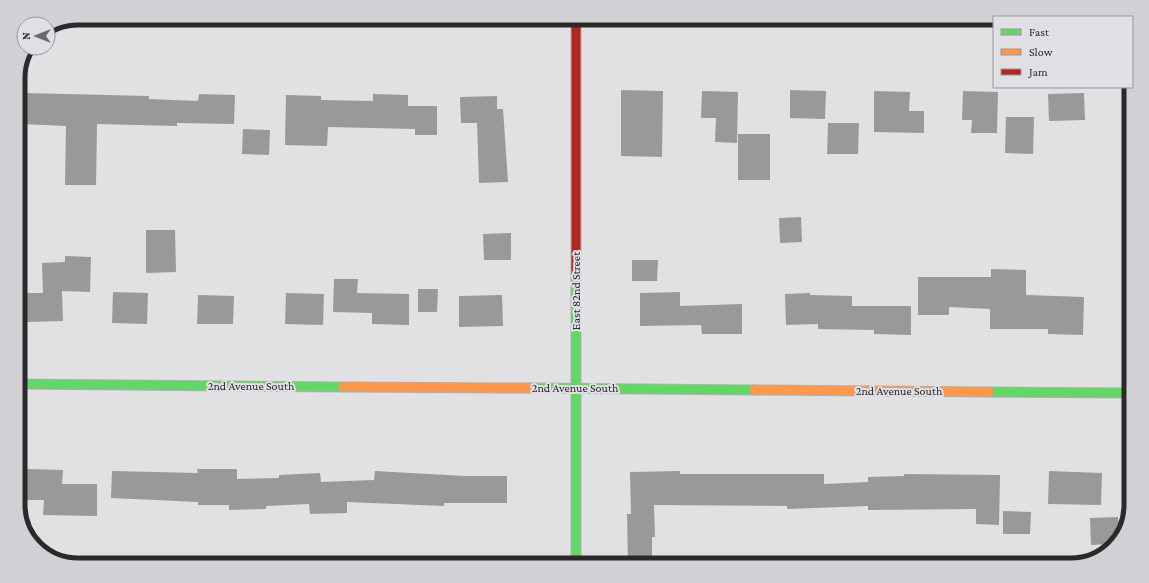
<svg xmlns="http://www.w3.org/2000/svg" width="1149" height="583" font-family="'Crimson Pro',serif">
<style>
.building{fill:#9a9999}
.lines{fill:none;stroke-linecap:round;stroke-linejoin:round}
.fast-casing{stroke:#afafb0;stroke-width:11}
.slow-casing{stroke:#afafb0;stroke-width:11}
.jam-casing{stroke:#afafb0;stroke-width:11}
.fast{stroke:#63d668;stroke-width:9}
.slow{stroke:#ff974d;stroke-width:9}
.jam{stroke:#b3261e;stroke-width:9}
.labels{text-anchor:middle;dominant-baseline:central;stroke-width:4;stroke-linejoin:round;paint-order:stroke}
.street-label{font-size:12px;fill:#2a2a2b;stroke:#e0e0e4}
.rim{fill:none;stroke:#2a2a2b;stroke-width:5}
</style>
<rect width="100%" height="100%" fill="#e1e1e3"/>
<g class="building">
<path d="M 621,90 L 663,91 L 662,157 L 621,156 Z"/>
<path d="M 790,90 L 826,91 L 825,119 L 790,118 Z"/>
<path d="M 702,91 L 738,92 L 737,143 L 715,142 L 716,118 L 701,118 Z"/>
<path d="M 874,91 L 910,92 L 909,111 L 924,111 L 924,133 L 874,132 Z"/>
<path d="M 963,91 L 998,92 L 997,133 L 971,133 L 972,120 L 962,120 Z"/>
<path d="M 23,93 L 149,96 L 149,99 L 198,101 L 199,94 L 235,95 L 234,124 L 177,123 L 177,126 L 97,124 L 96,185 L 65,185 L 66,126 L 22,124 Z"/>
<path d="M 1084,93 L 1085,120 L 1049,121 L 1048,94 Z"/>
<path d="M 373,94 L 408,95 L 408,106 L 437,106 L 437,135 L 415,135 L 415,129 L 328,127 L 327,146 L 285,145 L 286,95 L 321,96 L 321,100 L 373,101 Z"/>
<path d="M 497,96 L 497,109 L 503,109 L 508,182 L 479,183 L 477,123 L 461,123 L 460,97 Z"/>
<path d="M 1006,117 L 1034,117 L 1033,154 L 1005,153 Z"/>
<path d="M 828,123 L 859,123 L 858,154 L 827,154 Z"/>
<path d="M 243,129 L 270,130 L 269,155 L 242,154 Z"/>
<rect x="738" y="134" width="32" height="46"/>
<path d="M 801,217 L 802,242 L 780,243 L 779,218 Z"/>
<path d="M 146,230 L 175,230 L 176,272 L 146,273 Z"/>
<path d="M 511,233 L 511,260 L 484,260 L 483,234 Z"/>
<path d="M 65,256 L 91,257 L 90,292 L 62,291 L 63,321 L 27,322 L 26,293 L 43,293 L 42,263 L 65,262 Z"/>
<path d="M 632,260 L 658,260 L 657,281 L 632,281 Z"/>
<path d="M 991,269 L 1026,270 L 1026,295 L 1084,297 L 1083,335 L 1048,334 L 1048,329 L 990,329 L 990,309 L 949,307 L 949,315 L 918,315 L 918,277 L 991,277 Z"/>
<path d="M 334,279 L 358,279 L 357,293 L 409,294 L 409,325 L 372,324 L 372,313 L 333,312 Z"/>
<path d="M 418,289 L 438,289 L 437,312 L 418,312 Z"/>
<path d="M 113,292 L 148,293 L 147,324 L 112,323 Z"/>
<path d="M 680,292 L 680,306 L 742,304 L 742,334 L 702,334 L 701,325 L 640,326 L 640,293 Z"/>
<path d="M 286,293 L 324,294 L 323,325 L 285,324 Z"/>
<path d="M 810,293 L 810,295 L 852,296 L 852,306 L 911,306 L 911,335 L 874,334 L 874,330 L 818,329 L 818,324 L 786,325 L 785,294 Z"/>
<path d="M 198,295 L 234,296 L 233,324 L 197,324 Z"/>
<path d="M 502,295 L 503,326 L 459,327 L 459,296 Z"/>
<path d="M 27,469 L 63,470 L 62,484 L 97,484 L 97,516 L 43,515 L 44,500 L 25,500 Z"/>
<path d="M 197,469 L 237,469 L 237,479 L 279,478 L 279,475 L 320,473 L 321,482 L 374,480 L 375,471 L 465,476 L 507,476 L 507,503 L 444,503 L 444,506 L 347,502 L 347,513 L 310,514 L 309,504 L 266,506 L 266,509 L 229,510 L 229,505 L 198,505 L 198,502 L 111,498 L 112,471 L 198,473 Z"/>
<path d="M 680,471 L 680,474 L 824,474 L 824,484 L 868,482 L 868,477 L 904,476 L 904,474 L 1000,475 L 999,525 L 976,524 L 976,509 L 868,510 L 868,506 L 787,509 L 787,506 L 654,505 L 655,537 L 652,537 L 652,565 L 628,565 L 627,514 L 631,514 L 630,472 Z"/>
<path d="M 1049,471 L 1102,473 L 1101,505 L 1048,504 Z"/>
<path d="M 1003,511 L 1031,512 L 1030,534 L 1003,534 Z"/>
<path d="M 1118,517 L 1119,538 L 1113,544 L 1091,545 L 1090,518 Z"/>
</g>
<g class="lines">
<defs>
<g id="fast">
<path d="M 576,279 L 576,565"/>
<path d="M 18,384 L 343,387"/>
<path d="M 530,388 L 754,390"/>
<path d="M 989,392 L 1131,393"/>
</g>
<g id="slow">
<path d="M 343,387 L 530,388"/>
<path d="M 754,390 L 989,392"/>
</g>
<path id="jam" d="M 576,18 L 576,279"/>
</defs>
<use href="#fast" class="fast-casing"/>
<use href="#slow" class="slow-casing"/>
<use href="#jam" class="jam-casing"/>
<use href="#fast" class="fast"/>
<use href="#slow" class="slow"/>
<use href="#jam" class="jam"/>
</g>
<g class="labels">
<g class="street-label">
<text transform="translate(576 291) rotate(-90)">East 82nd Street</text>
<text x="251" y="386">2nd Avenue South</text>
<text x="575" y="388">2nd Avenue South</text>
<text x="899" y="391">2nd Avenue South</text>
</g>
</g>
<path d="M0 0H1149V583H0ZM78 25H1071A53 53 0 0 1 1124 78V505A53 53 0 0 1 1071 558H78A53 53 0 0 1 25 505V78A53 53 0 0 1 78 25Z" fill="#d1d1d5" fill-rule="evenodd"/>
<path class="rim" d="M78 25H1071A53 53 0 0 1 1124 78V505A53 53 0 0 1 1071 558H78A53 53 0 0 1 25 505V78A53 53 0 0 1 78 25Z"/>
<rect x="993" y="16" width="140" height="72" fill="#e0e0e4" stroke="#97979a"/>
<rect x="1001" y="29" width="20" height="6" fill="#63d668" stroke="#97979a"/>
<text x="1029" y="36" font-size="12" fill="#2a2a2b">Fast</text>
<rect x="1001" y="49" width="20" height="6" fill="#ff974d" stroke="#97979a"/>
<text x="1029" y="56" font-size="12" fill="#2a2a2b">Slow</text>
<rect x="1001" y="69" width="20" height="6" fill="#b3261e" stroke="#97979a"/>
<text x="1029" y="76" font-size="12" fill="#2a2a2b">Jam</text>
<g transform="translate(36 36) rotate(270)"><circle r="19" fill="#e0e0e4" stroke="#97979a"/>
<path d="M0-3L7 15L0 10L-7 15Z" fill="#6a6a6b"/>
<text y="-6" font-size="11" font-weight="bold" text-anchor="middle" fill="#2a2a2b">N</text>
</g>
</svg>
